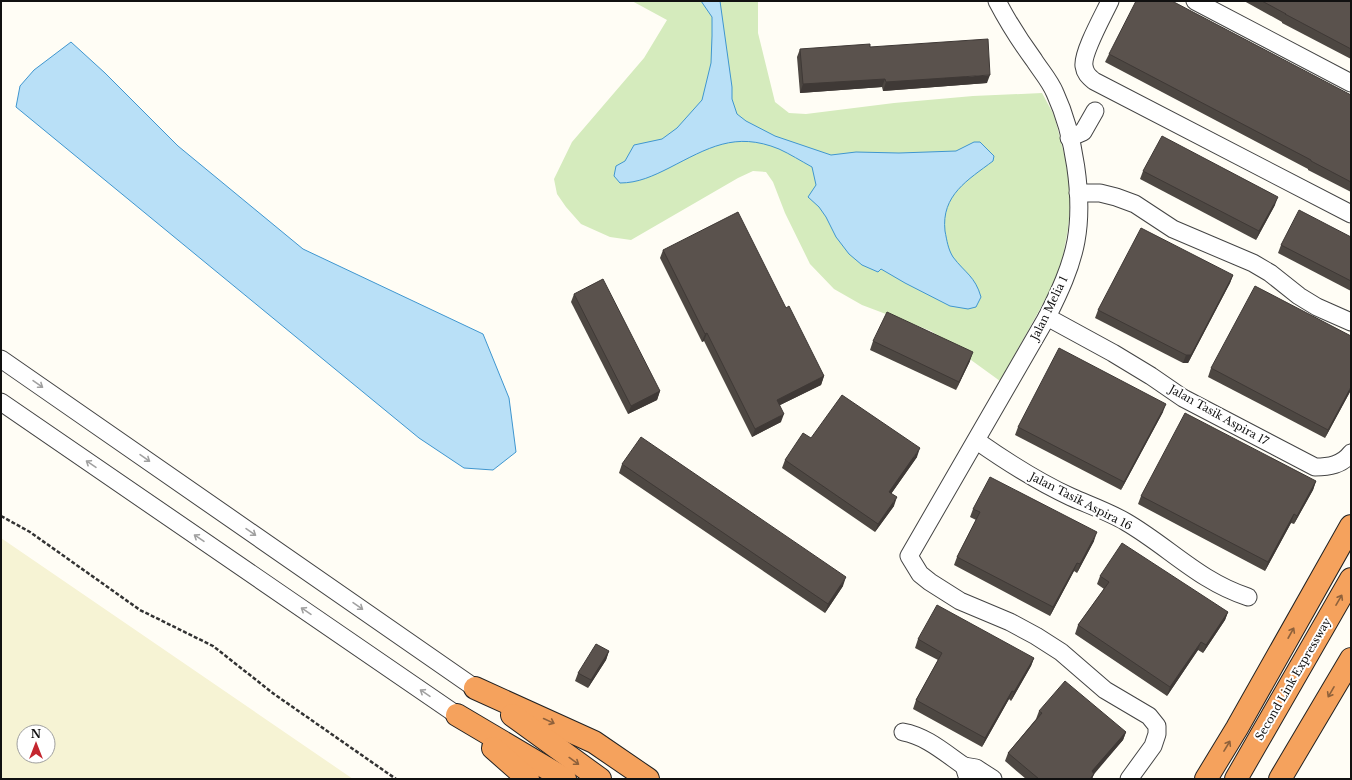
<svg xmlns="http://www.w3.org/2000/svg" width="1352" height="780" font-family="'Libre Baskerville',serif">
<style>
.farmland{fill:#f6f3d4;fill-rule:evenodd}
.green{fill:#d5ebbd}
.water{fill:#b9e0f7;stroke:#3f96cf}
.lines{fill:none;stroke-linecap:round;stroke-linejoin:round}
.minor-casing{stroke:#444;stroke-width:19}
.highway-casing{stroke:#222;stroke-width:24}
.path{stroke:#333;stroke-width:2.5;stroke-dasharray:4 2;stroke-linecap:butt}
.minor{stroke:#fff;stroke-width:17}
.highway{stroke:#f5a25d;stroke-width:22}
.wall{fill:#4d4742}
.shaded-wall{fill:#3f3936}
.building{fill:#5a524d;stroke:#3f3936}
.oneway{stroke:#a0a0a0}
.oneway2{stroke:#8e613b}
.labels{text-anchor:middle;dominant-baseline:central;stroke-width:4;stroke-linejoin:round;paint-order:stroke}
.street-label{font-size:11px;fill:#111;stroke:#fff}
</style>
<rect width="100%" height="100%" fill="#fffdf5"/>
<path class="farmland" d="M 1,538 L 353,779 L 1,779 ZM 24,732 L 48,732 L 48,756 L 24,756 Z"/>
<path class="green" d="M 632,1 L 758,1 L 758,33 L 775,102 L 789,113 L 806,114 L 894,103 L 973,96 L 1042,93 L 1054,115 L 1065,157 L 1071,197 L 1068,229 L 1062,261 L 1055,282 L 1000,381 L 931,331 L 862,305 L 834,289 L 810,264 L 785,213 L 773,182 L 766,172 L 753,171 L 738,178 L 631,240 L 610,237 L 581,224 L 566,207 L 557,194 L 554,179 L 572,142 L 644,58 L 667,20 Z"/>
<g class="water">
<path d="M 701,1 L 720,1 L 732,87 L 732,99 L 737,114 L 746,121 L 775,136 L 831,155 L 856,152 L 899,153 L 956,151 L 974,142 L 980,142 L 994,156 L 993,161 C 968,180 941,195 945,231 C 947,241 948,249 953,257 C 965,273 975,276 981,297 L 976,307 L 968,309 L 950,306 L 905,283 L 881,269 L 878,272 L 862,265 L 849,254 L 836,237 L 826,217 L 819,207 L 808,197 L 816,185 L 812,167 C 801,161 790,154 779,149 C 735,131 708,148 669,168 C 653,176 638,183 620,183 L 614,176 L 616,166 L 625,161 L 634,145 L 662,139 L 677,128 L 702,100 L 711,63 L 712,36 L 712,17 Z"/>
<path d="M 71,42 L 105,73 L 178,146 L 303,249 L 483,334 L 509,398 L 516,452 L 493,470 L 464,468 L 419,438 L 16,107 L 20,86 L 34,70 Z"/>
</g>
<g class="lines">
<defs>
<g id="minor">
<path d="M 997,1 C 1008,22 1020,41 1034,60 C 1041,71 1050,81 1055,93 C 1074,134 1084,197 1076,241 C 1071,268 1059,293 1047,317 L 909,556 L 920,574 L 930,582 L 960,601 L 1010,622 L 1036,636 L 1061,652 L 1105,690 L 1149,716 L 1157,726 L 1157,734 L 1153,746 L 1129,779"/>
<path d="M 1110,1 C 1104,14 1082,53 1084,66 C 1085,73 1088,76 1094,81 L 1351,214"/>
<path d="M 1195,1 L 1351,83"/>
<path d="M 1069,138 L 1083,132 L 1095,111"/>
<path d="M 1078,193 L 1100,193 L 1116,197 L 1135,204 L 1173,229 L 1253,263 L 1270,273 L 1299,296 L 1317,307 L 1351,322"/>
<path d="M 1047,317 L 1113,353 L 1151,376 L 1183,398 L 1315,467 C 1329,467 1342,465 1351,453"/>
<path d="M 1,359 L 475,688"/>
<path d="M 1,402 L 457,715"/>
<path d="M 977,441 C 1007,462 1036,481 1071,497 C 1089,505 1109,512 1126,522 C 1169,547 1199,581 1248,597"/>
<path d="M 903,732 C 926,736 945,753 964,766"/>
<path d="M 968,779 L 964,766 L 976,768 L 993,779"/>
</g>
<g id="highway">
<path d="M 475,688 L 594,742 L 648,779"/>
<path d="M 457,715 L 565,779"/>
<path d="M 512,715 L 600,779"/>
<path d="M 493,748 L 528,779"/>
<path d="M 1206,779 L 1237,728 L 1351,526"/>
<path d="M 1236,779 L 1351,579"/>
<path d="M 1280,779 L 1351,659"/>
</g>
</defs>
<use href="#minor" class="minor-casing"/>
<use href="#highway" class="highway-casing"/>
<path class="path" d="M 1,516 L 30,532 L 140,610 L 213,646 L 274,694 L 396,779"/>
<use href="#minor" class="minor"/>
<use href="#highway" class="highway"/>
</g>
<g class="wall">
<path d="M 1244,1 L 1351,1 L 1351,59 L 1282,23 L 1282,22 Z"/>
<path d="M 870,47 L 987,83 L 883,91 L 882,87 L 800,93 L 797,57 L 800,49 Z"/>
<path d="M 1109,54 L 1351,95 L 1351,192 L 1308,170 L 1308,169 L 1105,62 Z"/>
<path d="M 1143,171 L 1275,205 L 1256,240 L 1140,179 Z"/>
<path d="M 1351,237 L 1351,291 L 1278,253 L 1281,245 Z"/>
<path d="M 663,250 L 786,308 L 824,376 L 821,385 L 780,405 L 781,422 L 752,437 L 704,341 L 702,342 L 660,258 Z"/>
<path d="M 1233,275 L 1230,283 L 1188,363 L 1183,363 L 1095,318 L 1098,310 Z"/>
<path d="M 574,294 L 660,391 L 657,400 L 628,414 L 571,302 Z"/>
<path d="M 873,341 L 970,361 L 956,390 L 870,350 Z"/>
<path d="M 1211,368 L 1351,390 L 1325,438 L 1208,377 Z"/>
<path d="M 1163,412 L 1121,490 L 1015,435 L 1018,427 Z"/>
<path d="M 917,457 L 891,494 L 894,506 L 875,532 L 782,468 L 785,460 Z"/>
<path d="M 622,464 L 843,586 L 825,613 L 619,473 Z"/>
<path d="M 1316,481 L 1313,490 L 1294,524 L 1291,523 L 1265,571 L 1138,504 L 1141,496 Z"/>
<path d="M 973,509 L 1094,541 L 1077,573 L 1074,571 L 1050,616 L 954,565 L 957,557 L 976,520 L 970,517 Z"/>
<path d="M 1100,576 L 1228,612 L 1225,620 L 1203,653 L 1198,650 L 1167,696 L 1075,634 L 1078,625 L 1104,589 L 1097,584 Z"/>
<path d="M 918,639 L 1034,658 L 1031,666 L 1011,701 L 1009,699 L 982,747 L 913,709 L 916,700 L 938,660 L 915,648 Z"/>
<path d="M 609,651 L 606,660 L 588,688 L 575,681 L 578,673 Z"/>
<path d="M 1039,711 L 1126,732 L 1123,740 L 1094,773 L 1092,779 L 1026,779 L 1005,761 L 1008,753 L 1036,719 Z"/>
</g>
<g class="shaded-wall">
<path d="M 990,75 L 987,83 L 883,91 L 886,82 Z"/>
<path d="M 885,79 L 882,87 L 800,93 L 803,84 Z"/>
<path d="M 1278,197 L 1275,205 L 1256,240 L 1259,231 Z"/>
<path d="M 1233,275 L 1230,283 L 1188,363 L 1183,363 L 1186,355 Z"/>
<path d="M 707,333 L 704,341 L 702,342 L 705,334 Z"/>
<path d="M 973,352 L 970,361 L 956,390 L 959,382 Z"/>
<path d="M 824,376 L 821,385 L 774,408 L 777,400 Z"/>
<path d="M 1351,387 L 1351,390 L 1325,438 L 1328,430 Z"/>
<path d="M 660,391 L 657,400 L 628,414 L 631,406 Z"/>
<path d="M 1166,404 L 1163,412 L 1121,490 L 1124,482 Z"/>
<path d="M 784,414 L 781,422 L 752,437 L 755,429 Z"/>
<path d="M 920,448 L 917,457 L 886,501 L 889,492 Z"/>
<path d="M 1316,481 L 1313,490 L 1294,524 L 1297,516 Z"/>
<path d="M 897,497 L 894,506 L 875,532 L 878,524 Z"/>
<path d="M 1294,514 L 1291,523 L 1265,571 L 1268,562 Z"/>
<path d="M 1097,532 L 1094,541 L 1077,573 L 1080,564 Z"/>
<path d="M 1077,563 L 1074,571 L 1050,616 L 1053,607 Z"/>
<path d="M 846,577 L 843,586 L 825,613 L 828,604 Z"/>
<path d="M 1228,612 L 1225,620 L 1203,653 L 1206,645 Z"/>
<path d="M 1201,642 L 1198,650 L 1167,696 L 1170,687 Z"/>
<path d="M 609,651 L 606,660 L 588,688 L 591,680 Z"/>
<path d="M 1034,658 L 1031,666 L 1011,701 L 1014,692 Z"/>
<path d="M 1012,691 L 1009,699 L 982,747 L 985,738 Z"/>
<path d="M 1126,732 L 1123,740 L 1090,779 L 1092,771 Z"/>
<path d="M 1094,774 L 1092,779 L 1090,779 Z"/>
</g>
<g class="building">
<path d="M 1136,1 L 1172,1 L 1351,95 L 1351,182 L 1311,161 L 1311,160 L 1109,54 Z"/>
<path d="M 1262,1 L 1351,1 L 1351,49 L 1285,14 L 1286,14 Z"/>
<path d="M 988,39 L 990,75 L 886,82 L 885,79 L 803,84 L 800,49 L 870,44 L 870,47 Z"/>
<path d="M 1162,136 L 1278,197 L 1259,231 L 1143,171 Z"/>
<path d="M 1299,210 L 1351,237 L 1351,281 L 1281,245 Z"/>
<path d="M 738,212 L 786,308 L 789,306 L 824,376 L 777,400 L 784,414 L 755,429 L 707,333 L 705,334 L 663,250 Z"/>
<path d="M 1141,228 L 1233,275 L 1191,355 L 1186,355 L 1098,310 Z"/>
<path d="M 603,279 L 660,391 L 631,406 L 574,294 Z"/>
<path d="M 1255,286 L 1351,336 L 1351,387 L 1328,430 L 1211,368 Z"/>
<path d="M 887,312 L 973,352 L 959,382 L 873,341 Z"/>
<path d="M 1059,348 L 1166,404 L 1124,482 L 1018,427 Z"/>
<path d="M 842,395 L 920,448 L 889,492 L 897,497 L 878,524 L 785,460 L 803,433 L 811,438 Z"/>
<path d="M 1185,413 L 1316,481 L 1297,516 L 1294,514 L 1268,562 L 1141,496 Z"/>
<path d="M 641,437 L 846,577 L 828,604 L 622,464 Z"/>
<path d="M 990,477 L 1097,532 L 1080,564 L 1077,563 L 1053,607 L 957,557 L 980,512 L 973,509 Z"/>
<path d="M 1122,543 L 1228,612 L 1206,645 L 1201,642 L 1170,687 L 1078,625 L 1109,582 L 1100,576 Z"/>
<path d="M 937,605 L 1034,658 L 1014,692 L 1012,691 L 985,738 L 916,700 L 942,653 L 918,639 Z"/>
<path d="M 596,644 L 609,651 L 591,680 L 578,673 Z"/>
<path d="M 1065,681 L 1126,732 L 1092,771 L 1094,774 L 1090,779 L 1039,779 L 1008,753 L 1042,713 L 1039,711 Z"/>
</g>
<defs><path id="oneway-shaft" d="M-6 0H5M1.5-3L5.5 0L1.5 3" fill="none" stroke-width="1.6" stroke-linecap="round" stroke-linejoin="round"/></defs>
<g class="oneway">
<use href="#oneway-shaft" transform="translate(38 384) rotate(35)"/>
<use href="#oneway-shaft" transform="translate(145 458) rotate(35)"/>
<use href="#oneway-shaft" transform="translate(91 464) rotate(-146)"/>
<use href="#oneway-shaft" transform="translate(251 532) rotate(35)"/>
<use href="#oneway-shaft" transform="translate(199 538) rotate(-146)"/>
<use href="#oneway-shaft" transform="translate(358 606) rotate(35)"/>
<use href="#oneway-shaft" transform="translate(306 611) rotate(-146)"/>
<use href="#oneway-shaft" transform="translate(425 693) rotate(-146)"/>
</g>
<g class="oneway2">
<use href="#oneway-shaft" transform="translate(1339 600) rotate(-60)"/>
<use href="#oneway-shaft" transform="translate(1291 633) rotate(-61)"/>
<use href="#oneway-shaft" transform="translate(1331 692) rotate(120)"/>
<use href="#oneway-shaft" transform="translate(549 721) rotate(25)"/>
<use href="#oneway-shaft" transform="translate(1227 746) rotate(-59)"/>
<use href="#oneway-shaft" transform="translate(574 761) rotate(36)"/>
</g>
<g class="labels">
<g class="street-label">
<text transform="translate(1049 308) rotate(-64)">Jalan Melia 1</text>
<text transform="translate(1219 415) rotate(29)">Jalan Tasik Aspira 17</text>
<text transform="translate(1081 501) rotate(27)">Jalan Tasik Aspira 16</text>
<text transform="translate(1293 679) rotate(-60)">Second Link Expressway</text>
</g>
</g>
<rect width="1352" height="780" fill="none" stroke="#111111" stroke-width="4"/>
<g transform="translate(36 744)"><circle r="19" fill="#ffffff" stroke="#a0a0a0"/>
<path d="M0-3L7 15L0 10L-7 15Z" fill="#c4262e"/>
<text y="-6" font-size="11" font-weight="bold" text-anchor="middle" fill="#111111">N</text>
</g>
</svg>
